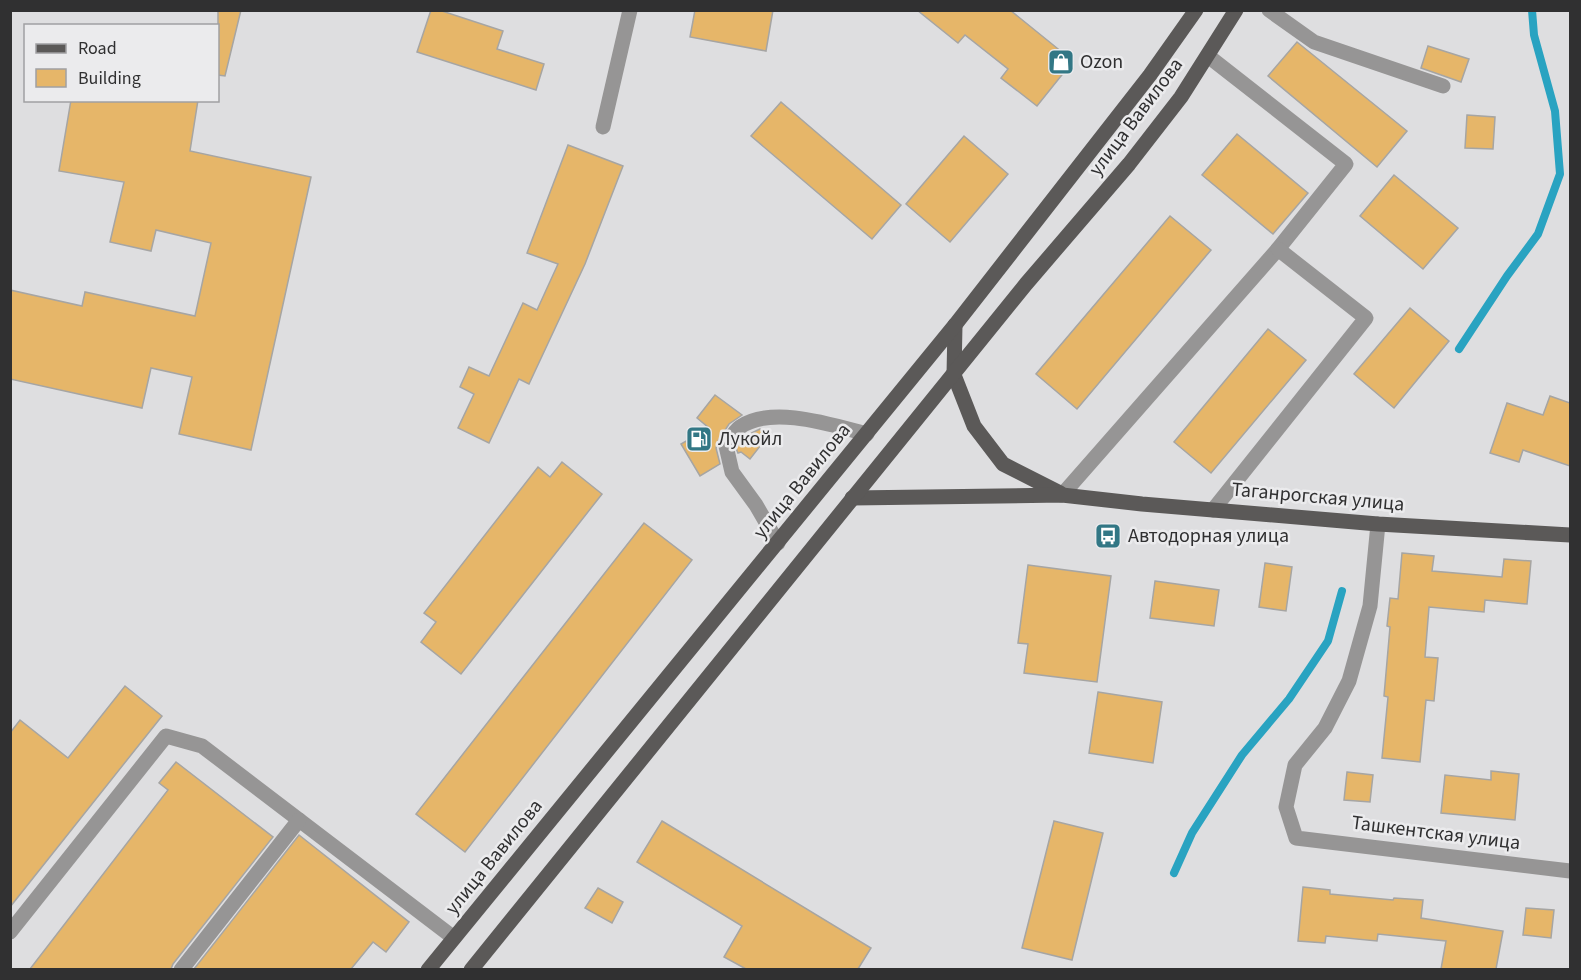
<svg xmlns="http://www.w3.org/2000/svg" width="1581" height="980" font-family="'Source Sans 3',sans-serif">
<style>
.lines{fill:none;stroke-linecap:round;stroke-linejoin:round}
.stream{stroke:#29a3c1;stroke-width:8}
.building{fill:#e6b669;stroke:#a6a5a3;stroke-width:1.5}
.service{stroke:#969595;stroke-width:15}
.minor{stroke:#969595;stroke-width:15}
.primary{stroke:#5b5958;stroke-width:15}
.labels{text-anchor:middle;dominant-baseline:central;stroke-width:5;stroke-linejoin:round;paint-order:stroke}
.poi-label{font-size:20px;fill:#303031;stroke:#ebebed;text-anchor:start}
.street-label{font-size:20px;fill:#303031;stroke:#ebebed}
</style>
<rect width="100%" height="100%" fill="#dedee0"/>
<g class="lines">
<g class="stream">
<path d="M 1459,349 L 1507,276 L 1538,234 L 1560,174 L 1555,111 L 1534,35 L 1532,10"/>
<path d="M 1174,873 L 1192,833 L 1242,755 L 1289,699 L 1328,641 L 1342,591"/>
</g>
</g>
<g class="building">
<path d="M 218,10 L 241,10 L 225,76 L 218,75 Z"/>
<path d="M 431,10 L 439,10 L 503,31 L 497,49 L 544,64 L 536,90 L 417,52 Z"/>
<path d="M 695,10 L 773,10 L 766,51 L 690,37 Z"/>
<path d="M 917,10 L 1010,10 L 1073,61 L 1037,106 L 1001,78 L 1008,69 L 965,35 L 958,43 Z"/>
<path d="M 1297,42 L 1407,131 L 1377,167 L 1268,76 Z"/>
<path d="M 1428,46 L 1469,59 L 1461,82 L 1421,68 Z"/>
<path d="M 71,100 L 198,100 L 190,151 L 311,177 L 251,450 L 179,434 L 192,377 L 151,368 L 142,408 L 10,379 L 10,290 L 82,306 L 85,292 L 195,316 L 211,243 L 156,230 L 151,251 L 110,242 L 124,182 L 59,171 Z"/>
<path d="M 781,102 L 901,205 L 872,239 L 751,136 Z"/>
<path d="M 1467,115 L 1495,117 L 1493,149 L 1465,148 Z"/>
<path d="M 1237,134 L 1308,193 L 1273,234 L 1202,175 Z"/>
<path d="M 964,136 L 1008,174 L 950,242 L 906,204 Z"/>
<path d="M 568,145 L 623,166 L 585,264 L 529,384 L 519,379 L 489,443 L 458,428 L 474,394 L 460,387 L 469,367 L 489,376 L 523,303 L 537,310 L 558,264 L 527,253 Z"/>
<path d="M 1394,175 L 1458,228 L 1423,269 L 1360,216 Z"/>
<path d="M 1170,216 L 1211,250 L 1077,409 L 1036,374 Z"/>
<path d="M 1410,308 L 1449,341 L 1394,408 L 1354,374 Z"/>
<path d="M 1268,329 L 1306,360 L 1211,473 L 1174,442 Z"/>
<path d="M 715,395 L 742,415 L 729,424 L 718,441 L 716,448 L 720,464 L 700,476 L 681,444 L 709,428 L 697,418 Z"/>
<path d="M 1550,396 L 1570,403 L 1570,466 L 1523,450 L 1519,462 L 1490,453 L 1507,403 L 1543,415 Z"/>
<path d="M 760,429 L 768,436 L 750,459 L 741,452 L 738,453 L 736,448 L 743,437 Z"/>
<path d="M 562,462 L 602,494 L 461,674 L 421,642 L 436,622 L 424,613 L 538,467 L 550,477 Z"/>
<path d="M 644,523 L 692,560 L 465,852 L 416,814 Z"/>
<path d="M 1402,553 L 1434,556 L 1432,571 L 1502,577 L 1504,559 L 1531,561 L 1527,604 L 1485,600 L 1484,612 L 1429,607 L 1425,657 L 1438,658 L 1434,701 L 1426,700 L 1420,762 L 1382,758 L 1388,697 L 1384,696 L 1390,627 L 1387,626 L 1390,598 L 1398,599 Z"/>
<path d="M 1265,563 L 1292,567 L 1286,611 L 1259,607 Z"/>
<path d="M 1028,565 L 1111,576 L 1097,682 L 1024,673 L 1028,644 L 1018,643 Z"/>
<path d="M 1155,581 L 1219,590 L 1214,626 L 1150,618 Z"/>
<path d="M 125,686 L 162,716 L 10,907 L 10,733 L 20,720 L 68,758 Z"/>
<path d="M 1098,692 L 1162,702 L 1153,763 L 1089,753 Z"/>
<path d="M 176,762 L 273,837 L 173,964 L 171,969 L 30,969 L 168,790 L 159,783 Z"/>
<path d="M 1491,771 L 1519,774 L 1515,820 L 1441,813 L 1445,775 L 1491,780 Z"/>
<path d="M 1347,772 L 1373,775 L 1370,802 L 1344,800 Z"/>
<path d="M 662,821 L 871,948 L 858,969 L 746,969 L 724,957 L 742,926 L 637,862 Z"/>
<path d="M 1054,821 L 1103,833 L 1072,960 L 1022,948 Z"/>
<path d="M 299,835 L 409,922 L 386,952 L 373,942 L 351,969 L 194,969 Z"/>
<path d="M 1303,887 L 1330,890 L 1330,894 L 1393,900 L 1394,898 L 1423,900 L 1421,918 L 1503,931 L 1496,969 L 1441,969 L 1446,941 L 1378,934 L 1377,941 L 1326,936 L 1325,943 L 1298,941 Z"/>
<path d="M 598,888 L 623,902 L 612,923 L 585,908 Z"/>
<path d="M 1526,908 L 1554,910 L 1551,938 L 1523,935 Z"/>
</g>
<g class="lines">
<g class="service">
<path d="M 1269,10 L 1314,42 L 1443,86"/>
<path d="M 603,127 L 630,10"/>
<path d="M 1062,495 L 1278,249 L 1346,164 L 1208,56"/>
<path d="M 1213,510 L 1366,318 L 1278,249"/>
<path d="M 778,543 L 756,505 L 732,472 L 726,446 C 730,440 734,431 740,427 C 772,405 832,425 867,434"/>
<path d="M 10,932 L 166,736 L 202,746 L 454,938"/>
<path d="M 181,970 L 299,820"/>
</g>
<path class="minor" d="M 1378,524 L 1370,606 L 1349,681 L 1325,728 L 1295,765 L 1286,807 L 1296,838 L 1570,871"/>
<g class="primary">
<path d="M 955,325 L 954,375 L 974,426 L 1003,464 L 1060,493"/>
<path d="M 852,498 L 1062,495 L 1142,504 L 1378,524 L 1570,535"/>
<path d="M 428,970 L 955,325 L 1150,75 L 1196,10"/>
<path d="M 471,970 L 1026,284 L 1129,164 L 1181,97 L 1236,10"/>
</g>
</g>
<defs>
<symbol id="shop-square" viewBox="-11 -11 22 22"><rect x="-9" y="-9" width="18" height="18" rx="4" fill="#327785" stroke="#ebebed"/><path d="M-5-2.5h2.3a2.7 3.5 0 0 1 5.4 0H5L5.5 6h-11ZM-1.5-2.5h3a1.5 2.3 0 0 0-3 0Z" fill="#fff"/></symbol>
<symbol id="fuel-square" viewBox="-11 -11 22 22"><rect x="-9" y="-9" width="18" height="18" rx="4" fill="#327785" stroke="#ebebed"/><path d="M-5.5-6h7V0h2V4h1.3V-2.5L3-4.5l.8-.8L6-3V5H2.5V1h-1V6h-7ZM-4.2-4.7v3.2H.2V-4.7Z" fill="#fff"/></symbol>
<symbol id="bus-square" viewBox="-11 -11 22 22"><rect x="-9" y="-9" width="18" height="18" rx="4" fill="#327785" stroke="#ebebed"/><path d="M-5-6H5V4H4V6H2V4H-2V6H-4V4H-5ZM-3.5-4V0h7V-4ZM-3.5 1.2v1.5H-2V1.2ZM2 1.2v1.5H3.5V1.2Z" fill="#fff"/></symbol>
</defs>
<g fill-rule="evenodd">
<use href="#shop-square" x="1046" y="47" width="30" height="30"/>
<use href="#fuel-square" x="684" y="424" width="30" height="30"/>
<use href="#bus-square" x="1093" y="521" width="30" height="30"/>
</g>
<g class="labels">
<g class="poi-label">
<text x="1080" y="62">Ozon</text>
<text x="718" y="439">Лукойл</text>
<text x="1128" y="536">Автодорная улица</text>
</g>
<g class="street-label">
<text transform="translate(1136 117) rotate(-53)">улица Вавилова</text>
<text transform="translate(802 481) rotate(-51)">улица Вавилова</text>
<text transform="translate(1318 497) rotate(5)">Таганрогская улица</text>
<text transform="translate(1436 833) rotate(7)">Ташкентская улица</text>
<text transform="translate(494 857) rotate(-51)">улица Вавилова</text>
</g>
</g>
<rect width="1581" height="980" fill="none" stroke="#303031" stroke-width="24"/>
<rect x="24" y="24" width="195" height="78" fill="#ebebed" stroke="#a0a0a2" stroke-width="1.5"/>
<rect x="36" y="44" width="30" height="9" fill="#5b5958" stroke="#a0a0a2" stroke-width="1.5"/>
<text x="78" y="54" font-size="18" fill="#303031">Road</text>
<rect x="36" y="69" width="30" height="18" fill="#e6b669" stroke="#a0a0a2" stroke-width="1.5"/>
<text x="78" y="84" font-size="18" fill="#303031">Building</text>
</svg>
